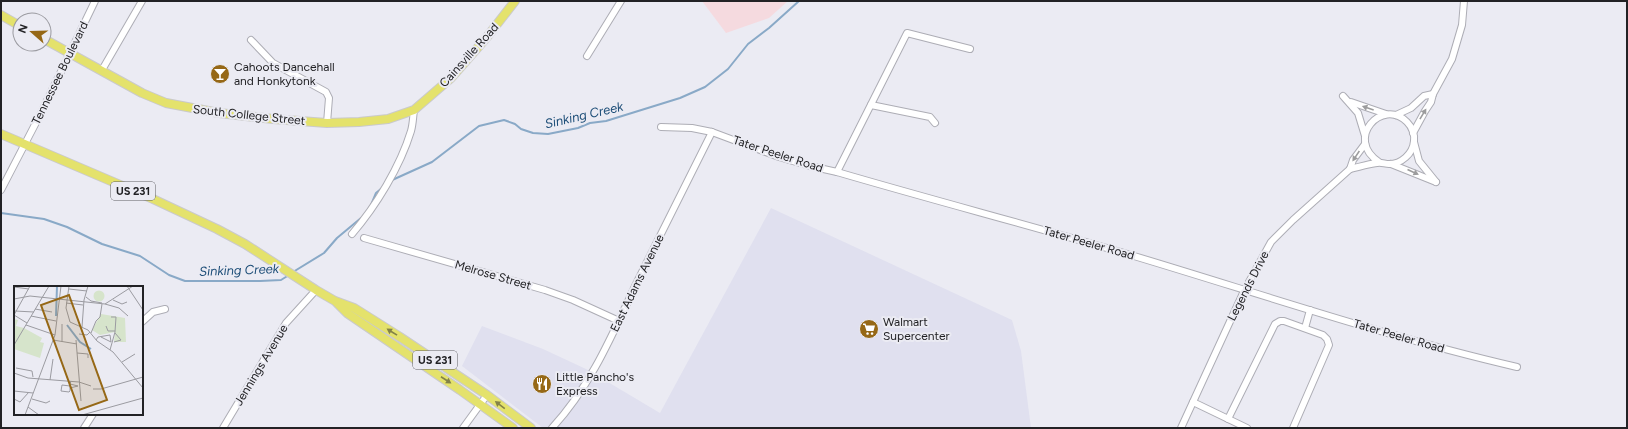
<svg xmlns="http://www.w3.org/2000/svg" width="1628" height="429" font-family="Figtree,sans-serif">
<style>
.built{fill:#e0e0ef}
.industrial{fill:#f5dadf}
.lines{fill:none;stroke-linecap:round;stroke-linejoin:round}
.stream{stroke:#89a9c7;stroke-width:2}
.minor-casing{stroke:#adadb5;stroke-width:8}
.major-casing{stroke:#cacacb;stroke-width:10}
.minor{stroke:#fff;stroke-width:6}
.major{stroke:#e4e26c;stroke-width:8}
.oneway{fill:#9c9c9d}
.oneway2{fill:#838248}
.labels{text-anchor:middle;dominant-baseline:central;stroke-width:4;stroke-linejoin:round;paint-order:stroke}
.shield{fill:#ebebf3;stroke:#5e5e63;stroke-width:1}
.shield-label{font-size:11px;font-weight:bold;fill:#222225}
.street-label{font-size:12px;fill:#222225;stroke:#ebebf3}
.poi-label{font-size:12px;fill:#222225;stroke:#ebebf3;text-anchor:start}
.water-label{font-size:13px;font-style:italic;fill:#1c4d77;stroke:#ebebf3}
.inset-river{fill:none;stroke:#89a9c7;stroke-width:2}
.inset-road{fill:none;stroke:#9b9ba1;stroke-width:1}
.view{fill:#966816;fill-opacity:0.15;stroke:#966816;stroke-width:2}
.inset-edge{fill:none;stroke:#222225;stroke-width:2}
</style>
<rect width="100%" height="100%" fill="#ebebf3"/>
<path class="built" d="M 771,208 L 1012,320 L 1021,351 L 1031,428 L 543,428 L 462,366 L 482,326 L 543,349 L 586,369 L 660,413 Z"/>
<path class="industrial" d="M 702,1 L 788,1 L 769,18 L 726,33 Z"/>
<g class="lines">
<g class="stream">
<path d="M 390,181 L 432,162 L 479,126 L 504,120 L 515,124 L 521,129 L 533,133 L 548,134 L 578,128 L 590,123 L 606,121 L 680,98 L 705,87 L 728,69 L 748,44 L 769,28 L 799,1"/>
<path d="M 371,205 L 376,193 L 382,188"/>
<path d="M 1,213 L 44,219 L 67,227 L 102,244 L 140,256 L 169,275 L 185,281 L 260,281 L 281,280 L 289,275"/>
<path d="M 293,272 L 324,253 L 337,238 L 361,218"/>
</g>
<defs>
<g id="minor">
<path d="M 251,40 L 273,63 L 326,92 L 329,98 L 327,123"/>
<path d="M 587,56 L 621,1"/>
<path d="M 102,70 L 142,1"/>
<path d="M 1343,96 L 1358,113 L 1365,136"/>
<path d="M 1351,102 L 1386,114"/>
<path d="M 871,105 L 930,117 L 935,123"/>
<path d="M 1396,115 L 1411,108 L 1424,96 L 1433,94"/>
<path d="M 661,127 L 692,128 L 712,132 L 779,157 L 810,166 L 837,172 C 936,201 1036,227 1134,256 C 1261,294 1387,337 1517,367"/>
<path d="M 1413,133 L 1425,111 L 1431,102 L 1433,94 L 1452,59 L 1462,25 L 1464,1"/>
<path d="M 1414,142 L 1419,161 L 1436,182"/>
<path d="M 1391,164 L 1436,182"/>
<path d="M 1350,169 C 1359,167 1368,164 1377,163 C 1381,162 1385,164 1389,164 C 1401,164 1413,154 1414,141 C 1415,135 1412,127 1407,122 C 1382,97 1344,139 1379,162"/>
<path d="M 837,172 L 907,33 L 970,49"/>
<path d="M 1,190 L 42,111 L 95,1"/>
<path d="M 352,234 C 376,206 400,167 411,131 C 413,124 413,117 414,110"/>
<path d="M 364,238 L 545,290 L 573,300 L 619,321"/>
<path d="M 142,322 L 153,312 L 165,309"/>
<path d="M 1305,328 L 1310,310"/>
<path d="M 1193,402 L 1247,428"/>
<path d="M 1228,419 L 1275,324 L 1280,321 L 1284,321 L 1323,335 L 1327,339 L 1329,345 L 1293,428"/>
<path d="M 84,428 L 93,414"/>
<path d="M 223,428 L 286,323 L 316,290"/>
<path d="M 463,428 L 487,395"/>
<path d="M 552,428 C 591,386 613,333 637,282 C 662,232 687,182 712,132"/>
<path d="M 1181,428 L 1244,291 L 1271,242 L 1293,220 L 1350,169 L 1353,160 L 1365,144"/>
</g>
<g id="major">
<path d="M 1,15 L 20,26"/>
<path d="M 44,39 L 142,93 L 166,103 L 219,113 L 273,119 L 327,123 L 359,122 L 388,119 L 414,110 L 451,78 L 487,37 L 515,1"/>
<path d="M 1,134 L 153,199 L 217,229 L 245,244 L 316,290 L 335,301 L 354,308 L 400,337 L 487,395 L 531,428"/>
<path d="M 337,303 L 347,313 L 460,390 L 513,428"/>
</g>
</defs>
<use href="#minor" class="minor-casing"/>
<use href="#major" class="major-casing"/>
<use href="#minor" class="minor"/>
<use href="#major" class="major"/>
</g>
<defs><path id="oneway-solid" d="M-6-.8H1V-3.2L6.5 0L1 3.2V.8H-6Z"/></defs>
<g class="oneway">
<use href="#oneway-solid" transform="translate(1368 108) rotate(-161)"/>
<use href="#oneway-solid" transform="translate(1423 114) rotate(-59)"/>
<use href="#oneway-solid" transform="translate(1356 156) rotate(124)"/>
<use href="#oneway-solid" transform="translate(1413 172) rotate(24)"/>
</g>
<g class="oneway2">
<use href="#oneway-solid" transform="translate(392 332) rotate(-148)"/>
<use href="#oneway-solid" transform="translate(446 380) rotate(33)"/>
<use href="#oneway-solid" transform="translate(500 405) rotate(-143)"/>
</g>
<defs>
<symbol id="bar-disc" viewBox="-11 -11 22 22"><circle r="9.5" fill="#966816" stroke="#ebebf3"/><path d="M-6-5H6L.8 .8V4.5H3.5V6h-7V4.5H-.8V.8Z" fill="#fff"/></symbol>
<symbol id="supermarket-disc" viewBox="-11 -11 22 22"><circle r="9.5" fill="#966816" stroke="#ebebf3"/><path d="M-6-5.5h2.5l.6 2H6L4.5 2H-2.5L-4.4-4H-6ZM-1.5 3.2a1.3 1.3 0 1 0 .1 0ZM3 3.2a1.3 1.3 0 1 0 .1 0Z" fill="#fff"/></symbol>
<symbol id="restaurant-disc" viewBox="-11 -11 22 22"><circle r="9.5" fill="#966816" stroke="#ebebf3"/><path d="M-5-6h1v4h1v-4h1v4h1v-4h1v5L-1.5 .5V6h-2V.5L-5-1ZM5-6V6H3V1.5H1.5Q1.5-4 5-6Z" fill="#fff"/></symbol>
</defs>
<g fill-rule="evenodd">
<use href="#bar-disc" x="209" y="63" width="22" height="22"/>
<use href="#supermarket-disc" x="858" y="318" width="22" height="22"/>
<use href="#restaurant-disc" x="531" y="373" width="22" height="22"/>
</g>
<g class="labels">
<g class="shield">
<rect x="111" y="182" width="44" height="18" rx="3"/>
<rect x="413" y="351" width="44" height="18" rx="3"/>
</g>
<g class="shield-label">
<text x="133" y="191">US 231</text>
<text x="435" y="360">US 231</text>
</g>
<g class="street-label">
<text transform="translate(469 55) rotate(-48)">Cainsville Road</text>
<text transform="translate(60 73) rotate(-64)">Tennessee Boulevard</text>
<text transform="translate(249 115) rotate(6)">South College Street</text>
<text transform="translate(778 154) rotate(18)">Tater Peeler Road</text>
<text transform="translate(1089 243) rotate(16)">Tater Peeler Road</text>
<text transform="translate(493 275) rotate(16)">Melrose Street</text>
<text transform="translate(637 283) rotate(-64)">East Adams Avenue</text>
<text transform="translate(1248 286) rotate(-63)">Legends Drive</text>
<text transform="translate(1399 336) rotate(16)">Tater Peeler Road</text>
<text transform="translate(261 365) rotate(-59)">Jennings Avenue</text>
</g>
<g class="poi-label">
<text x="234" y="67">Cahoots Dancehall<tspan x="234" dy="14">and Honkytonk</tspan></text>
<text x="883" y="322">Walmart<tspan x="883" dy="14">Supercenter</tspan></text>
<text x="556" y="377">Little Pancho's<tspan x="556" dy="14">Express</tspan></text>
</g>
<g class="water-label">
<text transform="translate(584 115) rotate(-13)">Sinking Creek</text>
<text transform="translate(239 270) rotate(-2)">Sinking Creek</text>
</g>
</g>
<g transform="translate(14 286)">
<rect width="129" height="129" fill="#ebebf3"/>
<path d="M79.5 10a5.5 5.5 0 1 1 11 0a5.5 5.5 0 1 1-11 0ZM 87,28 L 111,32 L 112,56 L 100,56 L 101,46 L 86,49 L 78,44 ZM 0,33 L 4,34 L 2,40 L 10,42 L 28,52 L 26,56 L 30,57 L 26,72 L 0,63 Z" fill="#d6e4cb"/>
<path class="inset-river" d="M 42,30 L 43,0M 53,39 L 66,56 L 77,63"/>
<path class="inset-road" d="M 55,0 L 52,22 L 56,36 L 74,44 L 83,55 L 99,66 L 129,102M 113,0 L 129,24M 0,1 L 15,3M 55,3 L 73,5M 72,11 L 77,15 L 88,17M 0,13 L 16,10 L 91,18 L 119,0M 99,14 L 108,18 L 113,16M 52,17 L 69,19M 91,18 L 105,22 L 114,30M 21,23 L 38,26M 1,25 L 20,26M 17,30 L 42,35M 13,37 L 0,29 L 16,0M 48,38 L 48,56M 12,39 L 41,49M 92,40 L 94,45 L 101,45M 68,41 L 70,14 L 74,0M 77,47 L 82,35 L 86,31 L 88,18M 65,48 L 73,49 L 76,46M 39,54 L 63,58M 62,54 L 67,115M 82,54 L 84,51 L 96,49 L 97,56 L 87,51M 100,56 L 107,54 L 101,47M 0,59 L 35,0M 96,64 L 101,46 L 102,31 L 97,31M 63,67 L 74,68 L 74,72M 108,76 L 121,68M 2,82 L 18,85 L 19,91M 0,87 L 14,92 L 65,96 L 77,100M 36,94 L 39,73M 56,100 L 48,99 L 47,105 L 55,106 L 56,105 L 56,98 L 57,95M 56,102 L 64,100 L 56,98M 79,103 L 87,103 L 129,91M 0,105 L 19,107M 0,113 L 6,116 L 15,106M 18,113 L 32,117 L 36,115M 14,121 L 25,129M 11,129 L 41,49 L 47,0M 68,129 L 129,112"/>
<path class="view" d="M 55,9 L 93,114 L 65,124 L 27,19 Z"/>
<rect width="129" height="129" class="inset-edge"/>
</g>
<rect width="1628" height="429" fill="none" stroke="#222225" stroke-width="4"/>
<g transform="translate(32 32) rotate(290)"><circle r="19" fill="#ebebf3" stroke="#9b9ba1"/>
<path d="M0-3L7 15L0 10L-7 15Z" fill="#966816"/>
<text y="-6" font-size="11" font-weight="bold" text-anchor="middle" fill="#222225">N</text>
</g>
</svg>
